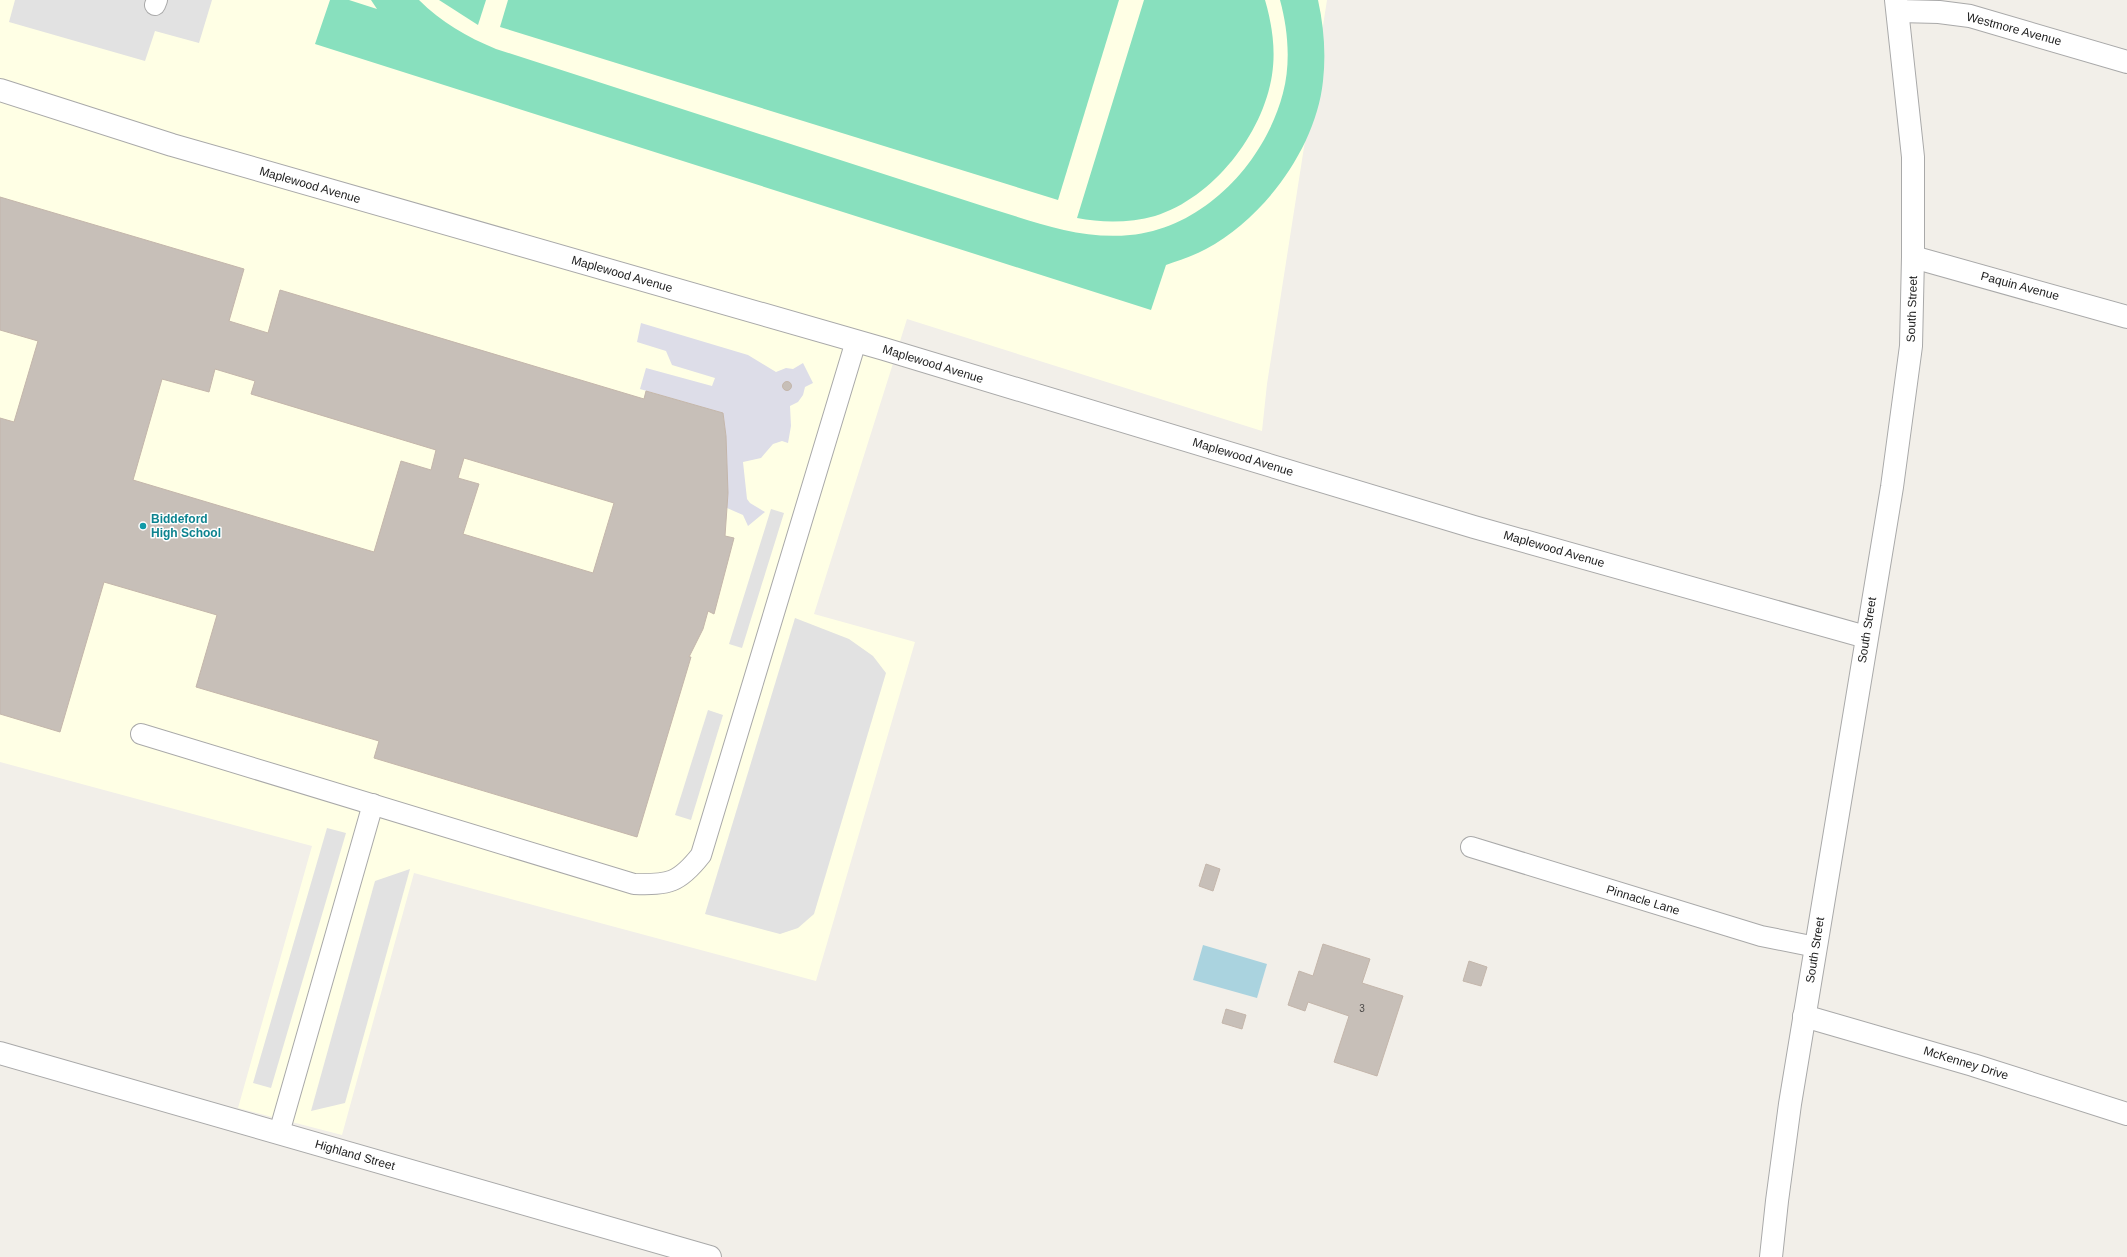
<svg xmlns="http://www.w3.org/2000/svg" width="2127" height="1257" font-family="Helvetica,sans-serif">
<style>
.education{fill:#ffffe5}
.pitch{fill:#88e0be}
.parking{fill:#e2e2e2}
.plaza{fill:#dddde8}
.water{fill:#aad3df}
.building{fill:#c7bfb8;stroke:#c4b6ab;fill-rule:evenodd}
.lines{fill:none;stroke-linecap:round;stroke-linejoin:round}
.service-casing{stroke:#a9a9a9;stroke-width:22}
.minor-casing{stroke:#a9a9a9;stroke-width:24}
.tertiary-casing{stroke:#a9a9a9;stroke-width:24}
.service{stroke:#fff;stroke-width:20}
.minor{stroke:#fff;stroke-width:22}
.tertiary{stroke:#fff;stroke-width:22}
.culture-dot{fill:#0f9aa8;stroke:#fff;stroke-width:1.5}
.labels{text-anchor:middle;dominant-baseline:central;stroke-width:3;stroke-linejoin:round;paint-order:stroke}
.number-label{font-size:10px;fill:#4b4948}
.street-label{font-size:12px;fill:#222;stroke:#fff}
.culture-label{font-size:12px;font-weight:bold;fill:#0d838f;stroke:#fff;text-anchor:start}
</style>
<rect width="100%" height="100%" fill="#f2efe9"/>
<path class="education" d="M 0,0 L 1327,0 L 1267,384 L 1262,431 L 907,319 L 814,614 L 915,642 L 816,981 L 414,873 L 342,1135 L 238,1108 L 312,846 L 0,762 Z"/>
<g class="pitch">
<path d="M 330,0 L 349,0 L 377,9 L 371,0 L 419,0 C 441,22 467,37 496,49 L 989,208 C 1035,222 1081,240 1130,235 C 1204,228 1265,162 1283,93 C 1291,63 1288,29 1280,0 L 1318,0 C 1324,27 1326,54 1323,81 C 1316,148 1264,218 1206,249 C 1193,256 1180,260 1166,265 L 1151,310 L 315,44 Z"/>
<path d="M 439,0 L 486,0 L 478,25 Z"/>
<path d="M 508,0 L 1119,0 L 1058,200 L 500,27 Z"/>
<path d="M 1144,0 L 1265,0 C 1272,24 1276,50 1272,75 C 1263,134 1213,198 1155,216 C 1130,223 1102,223 1077,218 Z"/>
</g>
<g class="parking">
<path d="M 15,0 L 212,0 L 199,43 L 155,31 L 145,61 L 9,22 Z"/>
<path d="M 771,509 L 784,513 L 742,648 L 729,644 Z"/>
<path d="M 795,618 L 849,639 L 873,656 L 886,673 L 814,914 L 798,928 L 780,934 L 705,914 Z"/>
<path d="M 708,710 L 723,715 L 691,820 L 675,815 Z"/>
<path d="M 327,828 L 346,833 L 271,1088 L 253,1083 Z"/>
<path d="M 410,869 L 345,1103 L 311,1111 L 375,881 Z"/>
</g>
<path class="plaza" d="M 641,323 L 748,355 L 776,372 L 786,368 L 793,369 L 803,363 L 813,383 L 805,387 L 803,395 L 798,402 L 790,406 L 791,426 L 788,443 L 782,441 L 773,444 L 761,458 L 743,462 L 747,499 L 750,503 L 765,512 L 748,526 L 743,515 L 727,508 L 726,436 L 723,413 L 640,389 L 646,368 L 712,386 L 715,378 L 672,365 L 666,351 L 637,342 Z"/>
<path class="water" d="M 1203,945 L 1267,964 L 1257,998 L 1193,980 Z"/>
<g class="building">
<path d="M 0,197 L 244,269 L 229,321 L 268,333 L 280,290 L 644,399 L 646,391 L 723,413 L 726,436 L 728,493 L 725,536 L 734,538 L 714,614 L 708,611 L 703,629 L 689,657 L 691,657 L 637,837 L 374,758 L 379,741 L 196,687 L 217,615 L 104,582 L 60,732 L 0,714 L 0,418 L 14,422 L 38,341 L 0,330 ZM 215,369 L 255,381 L 251,394 L 436,450 L 431,470 L 401,461 L 374,552 L 133,480 L 162,379 L 209,392 ZM 464,458 L 614,503 L 593,573 L 463,534 L 479,484 L 458,478 Z"/>
<circle cx="787" cy="386" r="4.5"/>
<path d="M 1206,864 L 1220,869 L 1213,891 L 1199,886 Z"/>
<path d="M 1323,944 L 1370,959 L 1362,983 L 1403,996 L 1377,1076 L 1334,1062 L 1349,1016 L 1308,1002 L 1305,1011 L 1288,1005 L 1299,971 L 1313,976 Z"/>
<path d="M 1469,961 L 1487,967 L 1481,986 L 1463,981 Z"/>
<path d="M 1226,1009 L 1246,1015 L 1242,1029 L 1222,1023 Z"/>
</g>
<g class="lines">
<defs>
<g id="service">
<path d="M 155,5 L 157,0"/>
<path d="M 141,734 L 634,884 C 669,885 679,883 701,855 L 856,341"/>
<path d="M 1471,847 L 1761,936 L 1816,947"/>
<path d="M 279,1133 L 373,804"/>
</g>
<g id="minor">
<path d="M 1898,11 L 1939,12 L 1970,16 L 2127,62"/>
<path d="M 0,90 L 172,145 L 884,349 L 1474,527 L 1866,637"/>
<path d="M 1913,257 L 2127,317"/>
<path d="M 1804,1016 L 1973,1065 L 2127,1114"/>
<path d="M 0,1053 L 710,1257"/>
</g>
<path id="tertiary" d="M 1771,1257 L 1777,1201 L 1790,1104 L 1892,487 L 1911,346 L 1913,257 L 1913,157 L 1896,0"/>
</defs>
<use href="#service" class="service-casing"/>
<use href="#minor" class="minor-casing"/>
<use href="#tertiary" class="tertiary-casing"/>
<use href="#service" class="service"/>
<use href="#minor" class="minor"/>
<use href="#tertiary" class="tertiary"/>
</g>
<circle class="culture-dot" cx="143" cy="526" r="4"/>
<g class="labels">
<g class="number-label">
<text x="1362" y="1008">3</text>
</g>
<g class="street-label">
<text transform="translate(2014 29) rotate(15)">Westmore Avenue</text>
<text transform="translate(310 185) rotate(16)">Maplewood Avenue</text>
<text transform="translate(622 274) rotate(16)">Maplewood Avenue</text>
<text transform="translate(2020 286) rotate(15)">Paquin Avenue</text>
<text transform="translate(1912 309) rotate(-88)">South Street</text>
<text transform="translate(933 364) rotate(17)">Maplewood Avenue</text>
<text transform="translate(1243 457) rotate(17)">Maplewood Avenue</text>
<text transform="translate(1554 549) rotate(16)">Maplewood Avenue</text>
<text transform="translate(1867 630) rotate(-81)">South Street</text>
<text transform="translate(1643 900) rotate(17)">Pinnacle Lane</text>
<text transform="translate(1815 950) rotate(-81)">South Street</text>
<text transform="translate(1966 1063) rotate(17)">McKenney Drive</text>
<text transform="translate(355 1155) rotate(16)">Highland Street</text>
</g>
<g class="culture-label">
<text x="151" y="519">Biddeford<tspan x="151" dy="14">High School</tspan></text>
</g>
</g>
</svg>
